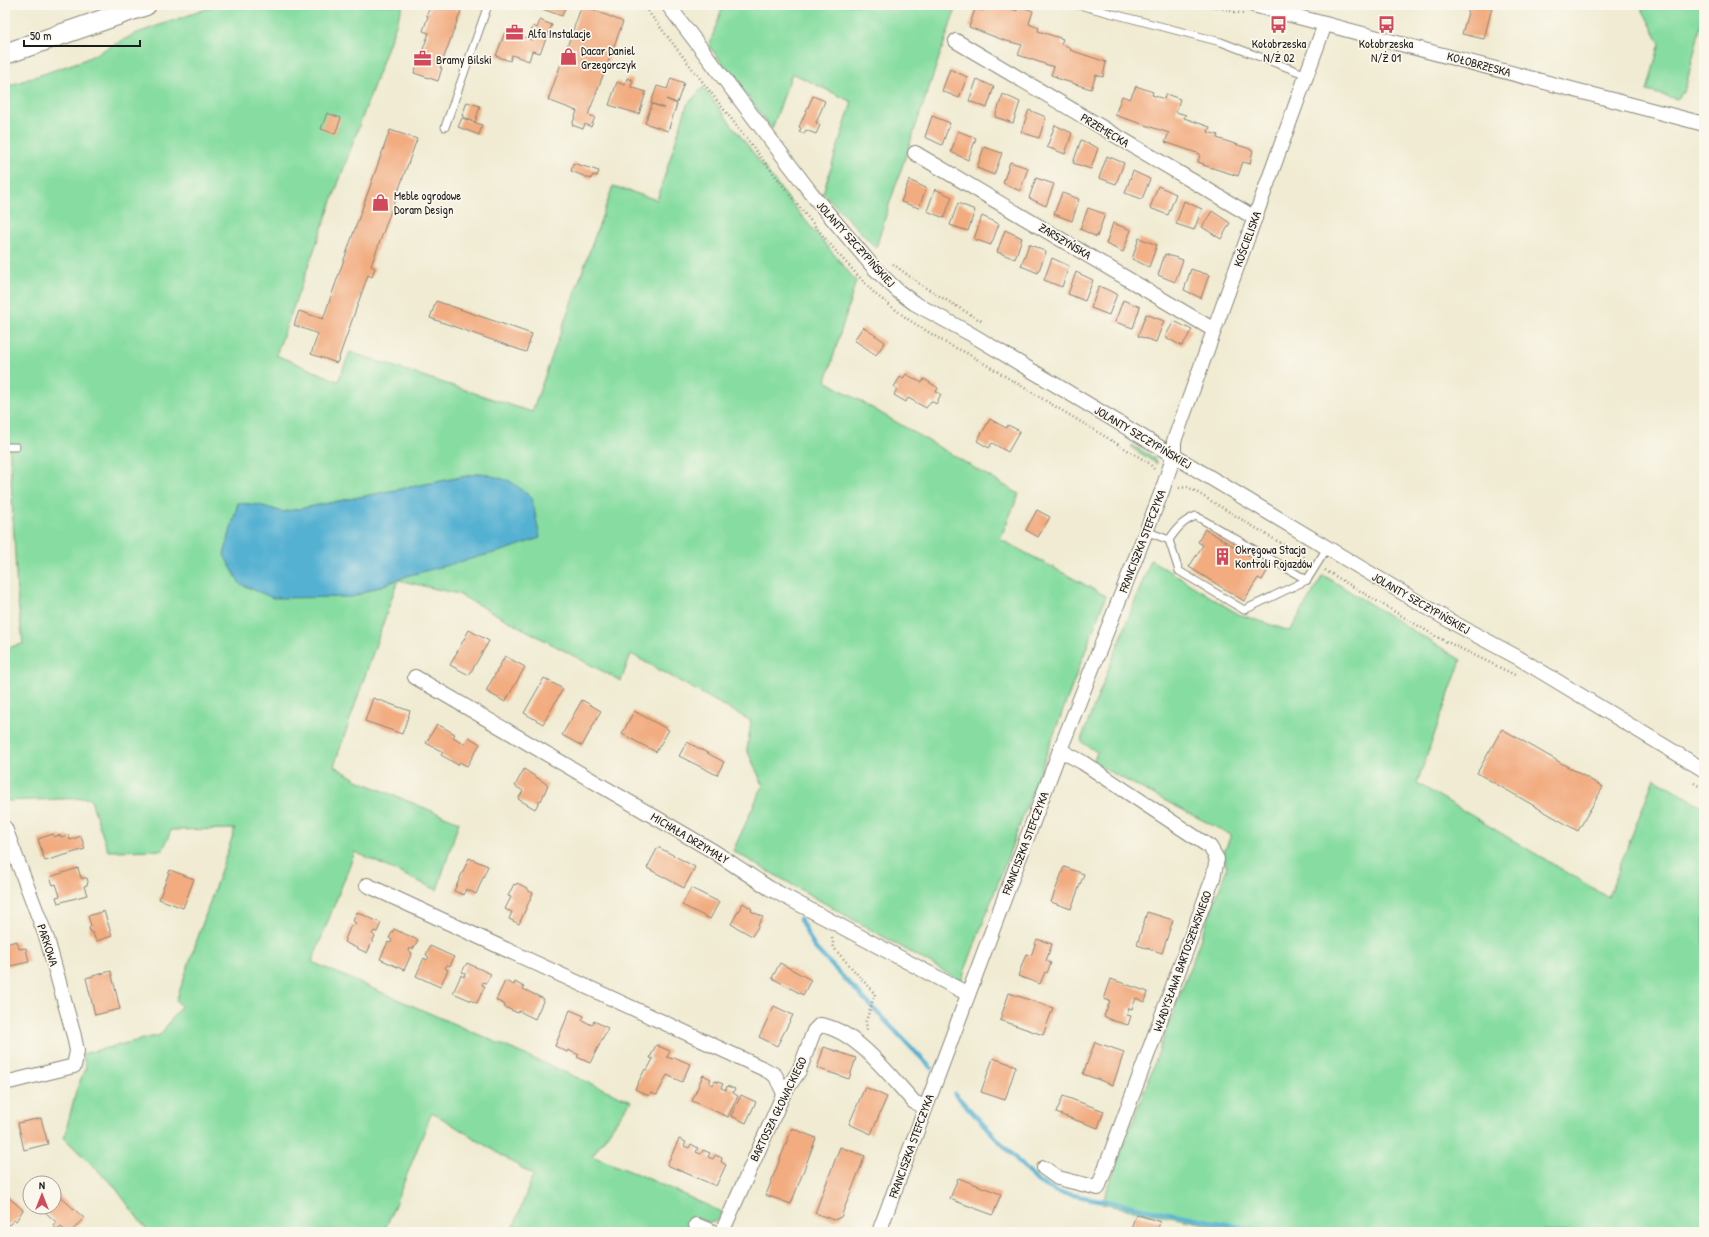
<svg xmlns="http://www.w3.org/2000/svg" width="1709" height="1237" font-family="'Patrick Hand',sans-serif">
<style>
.green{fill:#87dda1;stroke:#527c5e;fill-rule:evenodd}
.water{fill:#54b1d2;stroke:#386677}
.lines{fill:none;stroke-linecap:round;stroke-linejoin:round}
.stream{stroke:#54b1d2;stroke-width:4.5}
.building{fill:#f2ac80}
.service-casing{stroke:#868477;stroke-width:9}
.minor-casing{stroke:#868477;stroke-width:16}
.secondary-casing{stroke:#868477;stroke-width:22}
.path{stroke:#868477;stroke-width:2.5;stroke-dasharray:1 3;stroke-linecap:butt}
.service{stroke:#fff;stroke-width:7}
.minor{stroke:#fff;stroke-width:14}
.secondary{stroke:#fff;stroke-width:20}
.labels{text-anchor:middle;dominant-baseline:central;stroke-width:3.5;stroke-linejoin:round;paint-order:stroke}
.poi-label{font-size:12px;fill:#1c1c1c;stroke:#fbf7ec;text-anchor:start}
.street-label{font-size:12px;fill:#1c1c1c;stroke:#fbf7ec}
</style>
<rect width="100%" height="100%" fill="#fbf7ec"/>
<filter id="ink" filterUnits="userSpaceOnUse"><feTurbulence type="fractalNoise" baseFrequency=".025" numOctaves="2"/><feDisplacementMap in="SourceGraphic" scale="8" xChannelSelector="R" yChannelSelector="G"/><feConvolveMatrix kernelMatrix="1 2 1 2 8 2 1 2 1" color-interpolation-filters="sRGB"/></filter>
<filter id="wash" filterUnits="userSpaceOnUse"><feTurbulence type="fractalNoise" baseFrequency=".012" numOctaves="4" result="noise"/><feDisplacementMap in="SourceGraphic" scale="16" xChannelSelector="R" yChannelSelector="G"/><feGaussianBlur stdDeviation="0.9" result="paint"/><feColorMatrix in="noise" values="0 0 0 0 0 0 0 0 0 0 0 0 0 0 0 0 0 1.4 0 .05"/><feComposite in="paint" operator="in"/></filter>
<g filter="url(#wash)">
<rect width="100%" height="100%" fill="#f0ebd2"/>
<g class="green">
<path d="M 218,5 L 403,5 L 276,355 L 338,381 L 350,352 L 532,412 L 613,186 L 657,200 L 687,105 L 703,87 L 796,209 L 856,281 L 826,381 L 1019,494 L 1000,539 L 1106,596 L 961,981 L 733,851 L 763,785 L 747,750 L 751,721 L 631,654 L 621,681 L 458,594 L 398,580 L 334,766 L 359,781 L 459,822 L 437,890 L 355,852 L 312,962 L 631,1101 L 592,1156 L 647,1178 L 722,1212 C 718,1227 707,1222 696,1218 L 690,1232 L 512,1232 L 533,1175 L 432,1112 L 384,1232 L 148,1232 L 114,1186 L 64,1138 L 76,1091 L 86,1067 L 82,1054 L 160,1035 L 181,1006 L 176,1001 L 235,829 L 171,830 L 163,850 L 108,851 L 90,798 L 5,801 L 5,648 L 23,644 L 17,594 L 9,438 L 5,434 L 5,87 L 84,60 L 137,33 ZM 482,473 L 410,575 L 352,597 L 224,555 L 238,503 L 259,505 L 283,512 Z"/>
<path d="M 723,5 L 957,5 L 889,205 L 876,248 L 823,193 L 852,102 L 792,73 L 772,129 L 709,46 Z"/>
<path d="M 1640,5 L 1704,5 L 1704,12 L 1686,86 L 1684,91 L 1677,99 L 1647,91 L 1660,43 Z"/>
<path d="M 1704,79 L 1704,106 L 1702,105 L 1700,95 Z"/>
<path d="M 1132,445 L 1153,457 L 1157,464 L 1132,448 Z"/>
<path d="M 1151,560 L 1238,614 L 1290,631 L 1323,575 L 1461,660 L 1417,783 L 1608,897 L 1654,778 L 1704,807 L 1704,1232 L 1247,1232 L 1102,1204 L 1227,868 L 1223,855 L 1231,835 L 1093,763 L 1097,752 L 1083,743 L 1081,740 Z"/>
</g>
<path class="water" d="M 482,473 L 510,481 L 532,498 L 540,538 L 505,550 L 410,575 L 352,597 L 273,598 L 240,584 L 224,555 L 238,503 L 259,505 L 283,512 Z"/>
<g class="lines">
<g class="stream">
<path d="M 800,919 L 814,947 L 931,1068"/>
<path d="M 955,1094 L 1038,1182 L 1057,1192 L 1268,1232"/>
</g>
</g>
<g id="blocks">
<g class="building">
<path d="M 430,5 L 443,5 L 461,11 L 440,68 L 442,68 L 438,81 L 414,73 L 429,33 L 423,31 L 428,16 L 426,15 L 431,7 Z"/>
<path d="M 531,5 L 566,5 L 562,16 Z"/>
<path d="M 582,5 L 623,22 L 588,115 L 595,117 L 591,127 L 585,124 L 583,129 L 572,125 L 577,111 L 548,100 Z"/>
<path d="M 986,5 L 1005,5 L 1005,7 L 1017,11 L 1019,6 L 1033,11 L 1029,24 L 1039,28 L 1038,31 L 1063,39 L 1061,44 L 1071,48 L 1070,50 L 1106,62 L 1103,77 L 1096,75 L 1091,89 L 1056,78 L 1057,77 L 1051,75 L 1054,67 L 1018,55 L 1022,45 L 1003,40 L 969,27 L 975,9 L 983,11 Z"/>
<path d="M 1470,5 L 1484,5 L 1492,7 L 1484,39 L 1462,34 Z"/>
<path d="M 540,20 L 552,25 L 540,53 L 532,51 L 529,61 L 512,55 L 510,61 L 496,56 L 505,32 L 510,34 L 512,27 L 520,30 L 519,35 L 532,40 L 535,33 L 531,32 L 533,26 L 537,28 Z"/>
<path d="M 950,69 L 967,77 L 959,98 L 942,91 Z"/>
<path d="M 627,78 L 633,80 L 631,87 L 646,92 L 639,114 L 609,105 L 617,82 L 625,85 Z"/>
<path d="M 671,78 L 684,83 L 677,103 L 666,99 L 677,104 L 668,131 L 645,123 L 652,104 L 664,108 L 651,103 L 657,86 L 667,89 Z"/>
<path d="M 977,79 L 994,87 L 987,108 L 969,101 Z"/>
<path d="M 1136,86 L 1153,92 L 1152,95 L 1164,99 L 1166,94 L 1180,99 L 1176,112 L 1186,115 L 1184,118 L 1210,127 L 1208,132 L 1218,135 L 1217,138 L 1253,150 L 1250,164 L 1243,162 L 1238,176 L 1203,165 L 1204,164 L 1198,162 L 1200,154 L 1165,142 L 1169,133 L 1115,115 L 1122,96 L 1130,99 Z"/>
<path d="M 1003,94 L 1020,102 L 1013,123 L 995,117 Z"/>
<path d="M 813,96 L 825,101 L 816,123 L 820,125 L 816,134 L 806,130 L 804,134 L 799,132 L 801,128 L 799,127 Z"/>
<path d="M 467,102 L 480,106 L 475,122 L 462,116 Z"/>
<path d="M 1029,110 L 1046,117 L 1039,138 L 1021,132 Z"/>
<path d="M 327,113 L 341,118 L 335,134 L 321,129 Z"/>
<path d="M 932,116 L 950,123 L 942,145 L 925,137 Z"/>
<path d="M 462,118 L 482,125 L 479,135 L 458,127 Z"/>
<path d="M 1055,125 L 1072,133 L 1065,154 L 1047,147 Z"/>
<path d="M 390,130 L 417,139 L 371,266 L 375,268 L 372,277 L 368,275 L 337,363 L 311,354 L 318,334 L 294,325 L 299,311 L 323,319 Z"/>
<path d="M 958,131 L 976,138 L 968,160 L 951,152 Z"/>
<path d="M 1081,140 L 1098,148 L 1091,169 L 1073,163 Z"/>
<path d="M 984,147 L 1002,153 L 994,175 L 977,168 Z"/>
<path d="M 1107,156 L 1124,163 L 1116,184 L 1099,178 Z"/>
<path d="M 1010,162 L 1028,168 L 1020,191 L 1003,183 Z"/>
<path d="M 573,163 L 599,171 L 597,176 L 593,175 L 591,179 L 571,171 Z"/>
<path d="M 1133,171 L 1150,179 L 1142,199 L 1125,193 Z"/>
<path d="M 1036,178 L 1054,184 L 1046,206 L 1029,198 Z"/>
<path d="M 909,180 L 926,188 L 919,208 L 901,202 Z"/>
<path d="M 1158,186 L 1176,194 L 1168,215 L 1150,208 Z"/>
<path d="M 935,189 L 952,197 L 944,218 L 927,211 Z"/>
<path d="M 1062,193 L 1079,199 L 1072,221 L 1054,214 Z"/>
<path d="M 1184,201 L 1202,209 L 1194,230 L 1176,224 Z"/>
<path d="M 958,203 L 975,210 L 968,231 L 950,225 Z"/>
<path d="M 1088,208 L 1105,214 L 1097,237 L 1080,229 Z"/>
<path d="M 1212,211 L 1230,223 L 1221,239 L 1202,227 Z"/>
<path d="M 982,216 L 999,224 L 991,245 L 974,239 Z"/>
<path d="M 1113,223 L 1131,230 L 1123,252 L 1106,244 Z"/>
<path d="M 1005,230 L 1022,238 L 1015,259 L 997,252 Z"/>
<path d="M 1139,238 L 1157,245 L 1149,267 L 1132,259 Z"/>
<path d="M 1029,244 L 1046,252 L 1038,273 L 1021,266 Z"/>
<path d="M 1165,254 L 1183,260 L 1175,282 L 1158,275 Z"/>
<path d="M 1052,258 L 1069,266 L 1062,287 L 1044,280 Z"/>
<path d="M 1191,269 L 1209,275 L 1201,298 L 1184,290 Z"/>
<path d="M 1076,272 L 1093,280 L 1085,301 L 1068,294 Z"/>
<path d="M 1099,286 L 1117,294 L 1109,315 L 1091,308 Z"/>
<path d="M 1123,300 L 1140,307 L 1133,328 L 1115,322 Z"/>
<path d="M 436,301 L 532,334 L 526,352 L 430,318 Z"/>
<path d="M 1146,314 L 1164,321 L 1156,342 L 1138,336 Z"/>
<path d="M 1174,321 L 1192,330 L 1182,346 L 1165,337 Z"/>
<path d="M 863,327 L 885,342 L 876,355 L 854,340 Z"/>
<path d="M 906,374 L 922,383 L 924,379 L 938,388 L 936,392 L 941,394 L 936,404 L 931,401 L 926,408 L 908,398 L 906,402 L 894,395 L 897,389 L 894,387 L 900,377 L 903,379 Z"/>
<path d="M 990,419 L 1006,428 L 1008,425 L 1020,431 L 1008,452 L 992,443 L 989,448 L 977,441 Z"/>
<path d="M 1037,510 L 1050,517 L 1038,537 L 1026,530 Z"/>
<path d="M 1205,529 L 1269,568 L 1262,580 L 1258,578 L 1244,601 L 1189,567 L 1203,545 L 1198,542 Z"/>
<path d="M 469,630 L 489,641 L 469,675 L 450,665 Z"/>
<path d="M 505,656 L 525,667 L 505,702 L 486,691 Z"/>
<path d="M 544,678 L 563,689 L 543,724 L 524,713 Z"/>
<path d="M 373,698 L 410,711 L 402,734 L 365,721 Z"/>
<path d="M 582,700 L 601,711 L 582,746 L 562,735 Z"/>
<path d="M 634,711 L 669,730 L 656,752 L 622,734 Z"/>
<path d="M 437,724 L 455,734 L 453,737 L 465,744 L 469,737 L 480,744 L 467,766 L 459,762 L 458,765 L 441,755 L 443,752 L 426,743 Z"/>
<path d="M 1502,729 L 1603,787 L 1578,831 L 1477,773 Z"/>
<path d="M 687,742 L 724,762 L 717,775 L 679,756 Z"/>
<path d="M 524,769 L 548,785 L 541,801 L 540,800 L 535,809 L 518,799 L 523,791 L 515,786 Z"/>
<path d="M 53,834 L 54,837 L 60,835 L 61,837 L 68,835 L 70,840 L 81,836 L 85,849 L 45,861 L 38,839 Z"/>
<path d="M 658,847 L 695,867 L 684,888 L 647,868 Z"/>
<path d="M 469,858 L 488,866 L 476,894 L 466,889 L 464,895 L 454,891 Z"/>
<path d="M 1064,867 L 1084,874 L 1071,909 L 1051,902 Z"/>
<path d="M 78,868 L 81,878 L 87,878 L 88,882 L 87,885 L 84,886 L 87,895 L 58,903 L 56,897 L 60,896 L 56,884 L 53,885 L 50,877 Z"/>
<path d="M 170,870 L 194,879 L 183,908 L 159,899 Z"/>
<path d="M 517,883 L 527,888 L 527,890 L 533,893 L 519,924 L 509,919 L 512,912 L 505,909 L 511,897 L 508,896 L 514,884 L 516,885 Z"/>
<path d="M 691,888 L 719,902 L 710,919 L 682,905 Z"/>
<path d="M 743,903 L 752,909 L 751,911 L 763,917 L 758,925 L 758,927 L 752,936 L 731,924 Z"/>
<path d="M 5,910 L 8,920 L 5,920 Z"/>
<path d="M 104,911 L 112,936 L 96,941 L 93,933 L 90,932 L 89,928 L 91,926 L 88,916 Z"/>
<path d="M 357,912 L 381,923 L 377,932 L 374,931 L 372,934 L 375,936 L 367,953 L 344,942 L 351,925 L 354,926 L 356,923 L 353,921 Z"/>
<path d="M 1147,912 L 1173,920 L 1162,953 L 1137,945 Z"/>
<path d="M 394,929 L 418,940 L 413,949 L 410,948 L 409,951 L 412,953 L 404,970 L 380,959 L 388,942 L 391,943 L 392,940 L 389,938 Z"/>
<path d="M 1037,939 L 1052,944 L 1046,961 L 1051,963 L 1047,973 L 1045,972 L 1040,984 L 1018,976 L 1026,954 L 1031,956 Z"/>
<path d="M 17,941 L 19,949 L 26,948 L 29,962 L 5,967 L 5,944 Z"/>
<path d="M 430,946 L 454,957 L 450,966 L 447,965 L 445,968 L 448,970 L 440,987 L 416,976 L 424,958 L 427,960 L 429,957 L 426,955 Z"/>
<path d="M 467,963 L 491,974 L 486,983 L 483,982 L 482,985 L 485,986 L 477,1003 L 453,993 L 461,975 L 464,977 L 465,973 L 462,972 Z"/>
<path d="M 780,963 L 811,980 L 803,995 L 772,978 Z"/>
<path d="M 111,971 L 120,1009 L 95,1015 L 86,978 Z"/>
<path d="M 1111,979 L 1148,992 L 1145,1002 L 1136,998 L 1132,1009 L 1129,1008 L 1127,1015 L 1131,1016 L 1128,1025 L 1111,1020 L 1104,1016 L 1110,1001 L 1104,999 Z"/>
<path d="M 505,981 L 514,985 L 515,982 L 524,987 L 523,989 L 544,999 L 535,1019 L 519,1011 L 518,1013 L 504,1007 L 505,1005 L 496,1000 Z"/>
<path d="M 1009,993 L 1053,1008 L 1043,1035 L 1000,1020 Z"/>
<path d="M 774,1006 L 793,1015 L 777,1046 L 759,1037 Z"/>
<path d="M 570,1010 L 584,1016 L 582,1020 L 592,1025 L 594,1021 L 608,1028 L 590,1063 L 577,1057 L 579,1055 L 568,1050 L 567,1052 L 555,1046 Z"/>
<path d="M 1095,1042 L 1124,1052 L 1113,1085 L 1083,1074 Z"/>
<path d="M 656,1045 L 670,1051 L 667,1057 L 672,1059 L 674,1057 L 690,1064 L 682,1082 L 667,1075 L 657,1095 L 651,1093 L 649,1096 L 635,1089 L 645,1069 L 647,1070 L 653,1059 L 650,1058 Z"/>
<path d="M 824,1047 L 856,1058 L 849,1079 L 817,1068 Z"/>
<path d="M 993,1058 L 1016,1066 L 1005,1100 L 981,1092 Z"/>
<path d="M 703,1075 L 711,1079 L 709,1083 L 713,1085 L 715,1081 L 723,1084 L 721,1088 L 726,1090 L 727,1086 L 735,1089 L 733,1093 L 738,1096 L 728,1117 L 692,1101 Z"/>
<path d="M 865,1087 L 887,1097 L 871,1134 L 849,1124 Z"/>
<path d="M 741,1095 L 756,1102 L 746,1123 L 731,1116 Z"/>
<path d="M 1063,1096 L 1104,1111 L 1098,1128 L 1056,1113 Z"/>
<path d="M 41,1118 L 48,1144 L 24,1150 L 18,1123 Z"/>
<path d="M 792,1128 L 816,1138 L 791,1204 L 766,1195 Z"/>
<path d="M 679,1139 L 686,1142 L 684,1146 L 689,1148 L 691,1144 L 698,1148 L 696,1152 L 701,1154 L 703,1150 L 710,1153 L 708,1157 L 713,1159 L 715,1155 L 722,1158 L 721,1162 L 726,1165 L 716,1186 L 667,1165 Z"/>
<path d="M 840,1147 L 865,1156 L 841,1217 L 834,1220 L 815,1213 Z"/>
<path d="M 958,1178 L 1001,1194 L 993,1215 L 950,1199 Z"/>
<path d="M 56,1193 L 84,1218 L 71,1232 L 67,1232 L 61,1227 L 58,1230 L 53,1226 L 56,1222 L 42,1209 L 43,1207 L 54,1207 L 54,1195 Z"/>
<path d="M 5,1194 L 23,1210 L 16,1221 L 14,1220 L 9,1225 L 5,1222 Z"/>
<path d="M 1136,1214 L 1160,1222 L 1157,1232 L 1130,1231 Z"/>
</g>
</g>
</g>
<g filter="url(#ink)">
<use href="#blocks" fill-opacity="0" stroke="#868477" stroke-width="1"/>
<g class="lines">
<defs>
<g id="service">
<path d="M 1079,5 L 1221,42 L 1307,75"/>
<path d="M 445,127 L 488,5"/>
<path d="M 5,447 L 16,447"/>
<path d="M 1146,531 L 1169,540 C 1177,528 1183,521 1196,516 L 1307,580 L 1327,548"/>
<path d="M 1169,540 L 1179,571 L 1244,610 L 1307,580"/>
</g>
<g id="minor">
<path d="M 668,5 L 815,198 L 875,269 L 898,291 L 914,303 L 969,333 L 1346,559 L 1450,621 L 1517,657 L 1704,770"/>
<path d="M 1253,5 L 1704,124"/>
<path d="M 956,41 L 1255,218"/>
<path d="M 915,153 L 1214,330"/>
<path d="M 415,677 L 713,851 L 769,888 L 968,994"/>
<path d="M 5,828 L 47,939 L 74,1036 L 77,1051 L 74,1066 L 5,1083"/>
<path d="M 367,885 L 764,1069 L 775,1075 L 784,1093"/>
<path d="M 1044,1168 L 1058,1178 L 1098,1188 L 1213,878 L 1217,859 L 1210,847 L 1082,762 L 1060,750"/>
<path d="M 696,1225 L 713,1232"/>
<path d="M 722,1232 L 784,1093 L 799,1071 L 814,1031 L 820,1025 C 856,1030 890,1076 914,1102 L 925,1107"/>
<path d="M 879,1232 L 1060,750 L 1162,491 L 1174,455 L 1174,441 L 1325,24"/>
</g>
<path id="secondary" d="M 5,54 L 146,5"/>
</defs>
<use href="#service" class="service-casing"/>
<use href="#minor" class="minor-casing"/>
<use href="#secondary" class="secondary-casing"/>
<g class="path">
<path d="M 643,5 L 805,214 L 840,256 L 875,294 L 909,320 L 951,346 L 965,352 L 1149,463 L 1154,469"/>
<path d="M 1207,5 L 1243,14"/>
<path d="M 893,264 L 921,285 L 983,322"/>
<path d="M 1179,488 L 1188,487 L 1307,559"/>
<path d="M 1325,570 L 1437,637 L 1515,675"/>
<path d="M 1694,783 L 1704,789"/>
<path d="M 832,938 L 834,948 L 875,994 L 866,1021 L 867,1031"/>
</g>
<use href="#service" class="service"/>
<use href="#minor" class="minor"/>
<use href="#secondary" class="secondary"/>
</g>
</g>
<defs>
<symbol id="bus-bare" viewBox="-9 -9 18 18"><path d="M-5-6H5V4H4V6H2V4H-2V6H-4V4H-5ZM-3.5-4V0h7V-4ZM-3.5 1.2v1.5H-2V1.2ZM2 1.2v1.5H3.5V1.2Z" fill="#d1495b" stroke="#fbf7ec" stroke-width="2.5" paint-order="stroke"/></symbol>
<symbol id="office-bare" viewBox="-9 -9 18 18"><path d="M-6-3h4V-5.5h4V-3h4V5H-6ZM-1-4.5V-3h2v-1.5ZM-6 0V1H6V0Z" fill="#d1495b" stroke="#fbf7ec" stroke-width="2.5" paint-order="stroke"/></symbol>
<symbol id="shop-bare" viewBox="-9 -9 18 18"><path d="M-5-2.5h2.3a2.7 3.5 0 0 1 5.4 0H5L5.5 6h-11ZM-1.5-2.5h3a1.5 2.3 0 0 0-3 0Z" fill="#d1495b" stroke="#fbf7ec" stroke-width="2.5" paint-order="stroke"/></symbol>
<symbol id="building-bare" viewBox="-9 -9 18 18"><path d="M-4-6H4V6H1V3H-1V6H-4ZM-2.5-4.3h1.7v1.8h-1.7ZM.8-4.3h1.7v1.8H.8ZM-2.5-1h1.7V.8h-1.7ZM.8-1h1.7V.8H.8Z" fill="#d1495b" stroke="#fbf7ec" stroke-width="2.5" paint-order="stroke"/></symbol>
</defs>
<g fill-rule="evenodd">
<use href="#bus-bare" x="1266" y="12" width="25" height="25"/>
<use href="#bus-bare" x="1374" y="12" width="25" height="25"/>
<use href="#office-bare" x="502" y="20" width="25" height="25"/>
<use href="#shop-bare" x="556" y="44" width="25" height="25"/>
<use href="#office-bare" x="410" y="46" width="25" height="25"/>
<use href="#shop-bare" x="368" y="190" width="25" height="25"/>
<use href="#building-bare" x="1210" y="544" width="25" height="25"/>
</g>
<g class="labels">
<g class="poi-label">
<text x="528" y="33">Alfa Instalacje</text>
<text x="1279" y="43" text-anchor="middle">Kołobrzeska<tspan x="1279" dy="14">N/Ż 02</tspan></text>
<text x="1386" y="43" text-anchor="middle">Kołobrzeska<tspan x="1386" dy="14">N/Ż 01</tspan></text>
<text x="581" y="50">Dacar Daniel<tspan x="581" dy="14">Grzegorczyk</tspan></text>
<text x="436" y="59">Bramy Bilski</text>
<text x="394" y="195">Meble ogrodowe<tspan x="394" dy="14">Doram Design</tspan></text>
<text x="1235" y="549">Okręgowa Stacja<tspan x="1235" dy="14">Kontroli Pojazdów</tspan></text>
</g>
<g class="street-label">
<text transform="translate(1479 64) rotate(15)">KOŁOBRZESKA</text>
<text transform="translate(1105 130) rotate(31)">PRZEMĘCKA</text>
<text transform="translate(1247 239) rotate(-70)">KOŚCIELISKA</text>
<text transform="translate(1065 241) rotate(31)">ZARSZYŃSKA</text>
<text transform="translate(856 244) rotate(48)">JOLANTY SZCZYPIŃSKIEJ</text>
<text transform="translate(1143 437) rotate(31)">JOLANTY SZCZYPIŃSKIEJ</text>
<text transform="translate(1142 541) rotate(-69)">FRANCISZKA STEFCZYKA</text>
<text transform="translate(1421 603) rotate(30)">JOLANTY SZCZYPIŃSKIEJ</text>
<text transform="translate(690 838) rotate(31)">MICHAŁA DRZYMAŁY</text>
<text transform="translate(1025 843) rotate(-69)">FRANCISZKA STEFCZYKA</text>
<text transform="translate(48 945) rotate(72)">PARKOWA</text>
<text transform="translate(1182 961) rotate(-70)">WŁADYSŁAWA BARTOSZEWSKIEGO</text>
<text transform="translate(778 1109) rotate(-64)">BARTOSZA GŁOWACKIEGO</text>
<text transform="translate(911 1146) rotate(-70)">FRANCISZKA STEFCZYKA</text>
</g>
</g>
<rect width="1709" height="1237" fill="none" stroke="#fbf7ec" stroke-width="20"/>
<g transform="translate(42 1195)"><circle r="19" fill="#fbf7ec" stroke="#a29f99"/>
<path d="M0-3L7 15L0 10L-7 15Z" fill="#d1495b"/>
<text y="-6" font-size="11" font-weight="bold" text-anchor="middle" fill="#1c1c1c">N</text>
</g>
<path d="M24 40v6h116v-6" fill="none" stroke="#1c1c1c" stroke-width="2"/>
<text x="30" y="40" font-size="12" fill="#1c1c1c" stroke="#fbf7ec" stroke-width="3" paint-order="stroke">50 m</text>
</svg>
